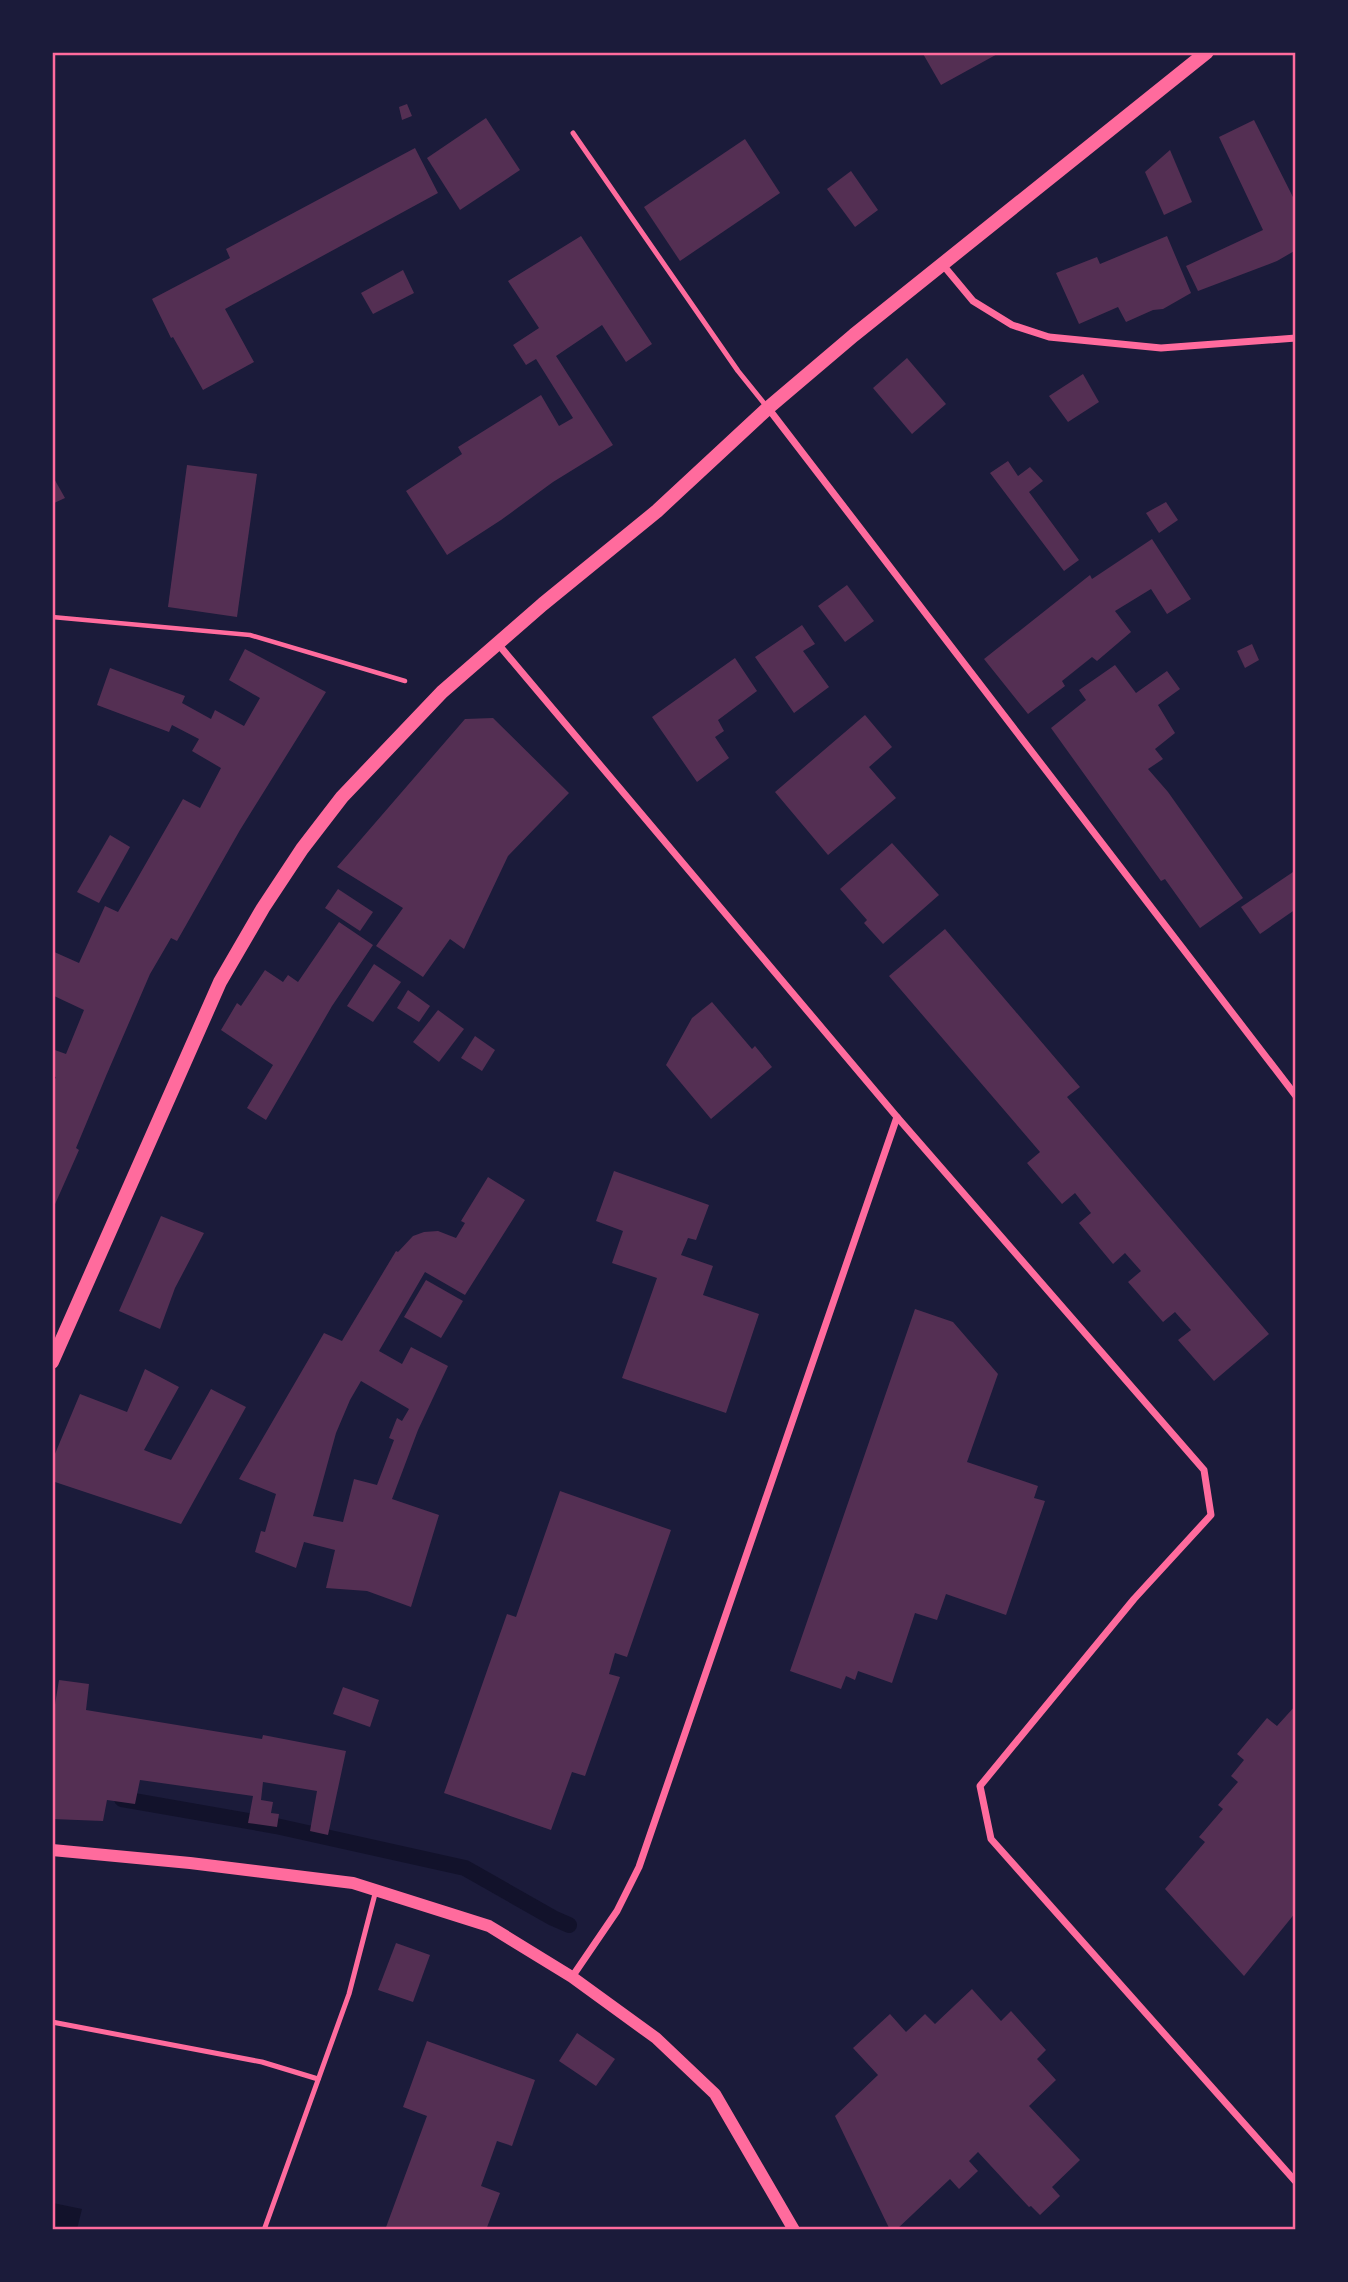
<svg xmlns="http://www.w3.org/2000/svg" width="1348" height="2282" font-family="Jost,sans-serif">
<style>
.water{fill:#12122b}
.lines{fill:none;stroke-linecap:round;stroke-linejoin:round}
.stream{stroke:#12122b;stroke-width:16}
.building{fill:#542f53;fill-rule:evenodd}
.path{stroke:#ff6b9d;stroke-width:4.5}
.service{stroke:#ff6b9d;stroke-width:5}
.minor{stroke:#ff6b9d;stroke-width:7}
.tertiary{stroke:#ff6b9d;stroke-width:12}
.secondary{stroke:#ff6b9d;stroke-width:14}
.neatline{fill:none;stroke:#ff6b9d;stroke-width:2.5}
</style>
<rect width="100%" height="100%" fill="#1b1b3a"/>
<path class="water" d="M 53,2203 L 82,2209 L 77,2229 L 53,2229 Z"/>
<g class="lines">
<path class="stream" d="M 122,1799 L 276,1826 L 465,1868 L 553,1918 L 569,1925"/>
</g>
<g class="building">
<path d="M 922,52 L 1001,52 L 941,85 Z"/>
<path d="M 407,104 L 412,116 L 402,120 L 399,107 Z"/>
<path d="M 486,118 L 520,170 L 460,210 L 427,158 Z"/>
<path d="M 1254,120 L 1296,203 L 1296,250 L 1277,261 L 1198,291 L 1186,266 L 1263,230 L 1219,137 Z"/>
<path d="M 745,139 L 780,193 L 680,261 L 644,207 Z"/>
<path d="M 415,148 L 438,193 L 225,309 L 254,362 L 203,390 L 173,337 L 171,338 L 152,299 L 230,258 L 226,249 Z"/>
<path d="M 1170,150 L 1192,202 L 1164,215 L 1145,172 Z"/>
<path d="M 851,171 L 878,210 L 855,227 L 827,189 Z"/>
<path d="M 581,236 L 652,344 L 626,362 L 602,325 L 556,356 L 613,445 L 553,482 L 501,520 L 447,555 L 406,491 L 462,454 L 458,447 L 541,395 L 559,426 L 573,418 L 536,359 L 526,365 L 513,345 L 539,328 L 508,281 Z"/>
<path d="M 1167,236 L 1191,293 L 1163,309 L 1153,310 L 1126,322 L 1118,307 L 1079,324 L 1056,273 L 1097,257 L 1100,264 Z"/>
<path d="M 403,270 L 414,293 L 373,314 L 361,293 Z"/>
<path d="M 907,358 L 946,404 L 912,434 L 873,388 Z"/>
<path d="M 1083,374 L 1099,402 L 1068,422 L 1049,396 Z"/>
<path d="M 1008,461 L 1018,476 L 1030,467 L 1043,481 L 1029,492 L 1079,560 L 1064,571 L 990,473 Z"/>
<path d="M 187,465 L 257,474 L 237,617 L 168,607 Z"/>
<path d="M 52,475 L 65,498 L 52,504 Z"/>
<path d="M 1166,502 L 1178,520 L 1159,533 L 1146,513 Z"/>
<path d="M 1152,539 L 1191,599 L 1167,614 L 1151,589 L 1115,611 L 1131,632 L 1097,661 L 1092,657 L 1062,681 L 1065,686 L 1028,714 L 984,659 L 1090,575 L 1092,579 Z"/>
<path d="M 847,585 L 874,621 L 845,642 L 818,606 Z"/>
<path d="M 802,625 L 815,644 L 803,651 L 829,687 L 794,713 L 755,657 Z"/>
<path d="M 1252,644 L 1259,660 L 1245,668 L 1237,651 Z"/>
<path d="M 245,649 L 326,692 L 240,830 L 177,941 L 171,938 L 150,974 L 106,1076 L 76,1148 L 79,1150 L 52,1211 L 52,1085 L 56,1077 L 52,1076 L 52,1049 L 66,1054 L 84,1010 L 52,995 L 52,951 L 79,963 L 105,906 L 118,912 L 183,799 L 200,808 L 221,768 L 192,751 L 199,739 L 172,725 L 169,732 L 97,705 L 110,668 L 185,696 L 182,703 L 211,719 L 215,710 L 244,726 L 260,698 L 229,680 Z"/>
<path d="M 735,658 L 757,691 L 718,720 L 724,731 L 715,737 L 729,758 L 697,782 L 652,717 Z"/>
<path d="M 1115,665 L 1136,693 L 1167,671 L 1180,689 L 1158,705 L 1175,733 L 1155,749 L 1163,759 L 1148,769 L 1168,792 L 1243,898 L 1200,928 L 1165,879 L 1161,881 L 1051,728 L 1086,700 L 1079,690 Z"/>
<path d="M 865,715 L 892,747 L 869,767 L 896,798 L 828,855 L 775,792 Z"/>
<path d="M 493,718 L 569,793 L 508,856 L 464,949 L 450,939 L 423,977 L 376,946 L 403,908 L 337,867 L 465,719 Z"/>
<path d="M 110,835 L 130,847 L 99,903 L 77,892 Z"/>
<path d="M 892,843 L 939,895 L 883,944 L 864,923 L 867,920 L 840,889 Z"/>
<path d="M 1296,870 L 1296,909 L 1260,934 L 1241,907 Z"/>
<path d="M 338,889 L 373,912 L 360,931 L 325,908 Z"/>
<path d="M 339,922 L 373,945 L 332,1006 L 266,1120 L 247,1108 L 273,1065 L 221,1030 L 237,1003 L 241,1006 L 265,970 L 283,982 L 288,975 L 298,982 Z"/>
<path d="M 945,929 L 1080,1087 L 1067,1097 L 1269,1334 L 1214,1381 L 1178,1340 L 1191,1330 L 1175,1312 L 1163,1322 L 1128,1282 L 1141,1271 L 1125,1253 L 1113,1264 L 1079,1223 L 1091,1213 L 1075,1193 L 1062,1204 L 1027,1163 L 1040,1152 L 889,976 Z"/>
<path d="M 374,964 L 401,982 L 373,1022 L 347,1006 Z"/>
<path d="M 408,990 L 430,1006 L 419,1022 L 397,1008 Z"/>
<path d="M 712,1002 L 752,1049 L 755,1046 L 772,1067 L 711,1119 L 666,1065 L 692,1018 Z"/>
<path d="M 438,1010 L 464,1029 L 439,1062 L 413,1042 Z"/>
<path d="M 475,1036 L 495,1050 L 482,1071 L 461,1058 Z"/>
<path d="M 614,1171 L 709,1205 L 696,1240 L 688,1238 L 681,1255 L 713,1266 L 703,1295 L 759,1314 L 726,1413 L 622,1378 L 657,1278 L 612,1263 L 623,1231 L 596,1221 Z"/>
<path d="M 488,1177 L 525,1200 L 465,1295 L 425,1272 L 379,1351 L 402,1364 L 411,1347 L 448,1366 L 418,1430 L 392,1499 L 439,1515 L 411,1607 L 367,1591 L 326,1588 L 335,1550 L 304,1542 L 296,1568 L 255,1552 L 261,1531 L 265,1532 L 276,1494 L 239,1479 L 324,1333 L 342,1341 L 396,1251 L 398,1252 L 413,1236 L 424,1232 L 438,1231 L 456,1238 L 465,1223 L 461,1221 ZM 361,1381 L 409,1409 L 402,1421 L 397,1418 L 389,1438 L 394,1440 L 377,1485 L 354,1479 L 343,1522 L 313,1516 L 336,1433 L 350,1400 Z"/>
<path d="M 161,1216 L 204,1233 L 175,1288 L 160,1329 L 119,1311 Z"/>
<path d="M 426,1280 L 463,1301 L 441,1338 L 404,1317 Z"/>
<path d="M 915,1309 L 953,1322 L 998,1374 L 967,1462 L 1038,1486 L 1034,1498 L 1045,1501 L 1006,1615 L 946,1594 L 937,1620 L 915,1613 L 892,1683 L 858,1671 L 855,1680 L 846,1676 L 841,1689 L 790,1671 Z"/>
<path d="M 145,1369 L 179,1387 L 144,1450 L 154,1454 L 171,1460 L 211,1389 L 246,1407 L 181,1524 L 52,1481 L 52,1461 L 80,1394 L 127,1412 Z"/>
<path d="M 560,1491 L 671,1530 L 627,1657 L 615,1653 L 609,1674 L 620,1677 L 585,1776 L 572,1772 L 551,1830 L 444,1793 L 507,1614 L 516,1617 Z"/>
<path d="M 59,1680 L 89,1684 L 86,1710 L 262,1739 L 263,1735 L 346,1751 L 328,1835 L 310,1831 L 317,1791 L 263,1782 L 261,1800 L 273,1802 L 271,1813 L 279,1814 L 277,1827 L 248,1823 L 253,1796 L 140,1780 L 135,1804 L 107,1800 L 103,1821 L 52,1819 L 52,1723 Z"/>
<path d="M 343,1687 L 379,1700 L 370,1727 L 333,1714 Z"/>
<path d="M 1296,1705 L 1296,1912 L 1244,1976 L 1165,1889 L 1205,1842 L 1199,1837 L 1223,1809 L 1218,1805 L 1238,1782 L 1231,1776 L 1244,1760 L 1237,1754 L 1267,1718 L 1277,1726 Z"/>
<path d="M 396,1943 L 430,1955 L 413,2002 L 378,1990 Z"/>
<path d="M 972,1989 L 1001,2021 L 1011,2011 L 1046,2050 L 1037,2059 L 1056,2080 L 1029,2106 L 1080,2160 L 1052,2187 L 1060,2196 L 1040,2215 L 1031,2206 L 1029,2207 L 978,2152 L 969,2161 L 978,2171 L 959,2189 L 950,2179 L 896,2230 L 890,2230 L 835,2116 L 878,2075 L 853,2048 L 890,2014 L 906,2032 L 925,2014 L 935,2024 Z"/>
<path d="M 577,2033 L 615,2059 L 596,2086 L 559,2061 Z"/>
<path d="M 427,2041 L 535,2080 L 512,2146 L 497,2141 L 481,2186 L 500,2193 L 486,2230 L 385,2230 L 427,2116 L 403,2107 Z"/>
</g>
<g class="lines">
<path class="path" d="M 52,617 L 250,635 L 405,681"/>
<g class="service">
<path d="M 573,133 L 738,371 L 767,407"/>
<path d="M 52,2022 L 262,2062 L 318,2079"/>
<path d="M 264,2230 L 349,1994 L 376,1890"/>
</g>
<g class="minor">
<path d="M 943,265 L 973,301 L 1012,325 L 1049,337 L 1161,348 L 1296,338"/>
<path d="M 768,408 L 1296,1096"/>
<path d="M 498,644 L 897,1117 L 1204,1470 L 1211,1515 L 1134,1599 L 980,1786 L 991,1839 L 1296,2182"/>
<path d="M 572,1977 L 617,1911 L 639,1867 L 897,1117"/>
</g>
<path class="tertiary" d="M 52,1850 L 190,1863 L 353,1883 L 489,1926 L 572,1977 L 656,2038 L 715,2094 L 794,2230"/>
<path class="secondary" d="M 52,1362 L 220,982 L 263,908 L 302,849 L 342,797 L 442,692 L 543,604 L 657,511 L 768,408 L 854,335 L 1207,52"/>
</g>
<rect width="1348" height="2282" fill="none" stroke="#1b1b3a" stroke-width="108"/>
<rect x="54" y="54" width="1240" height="2174" class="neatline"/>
</svg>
